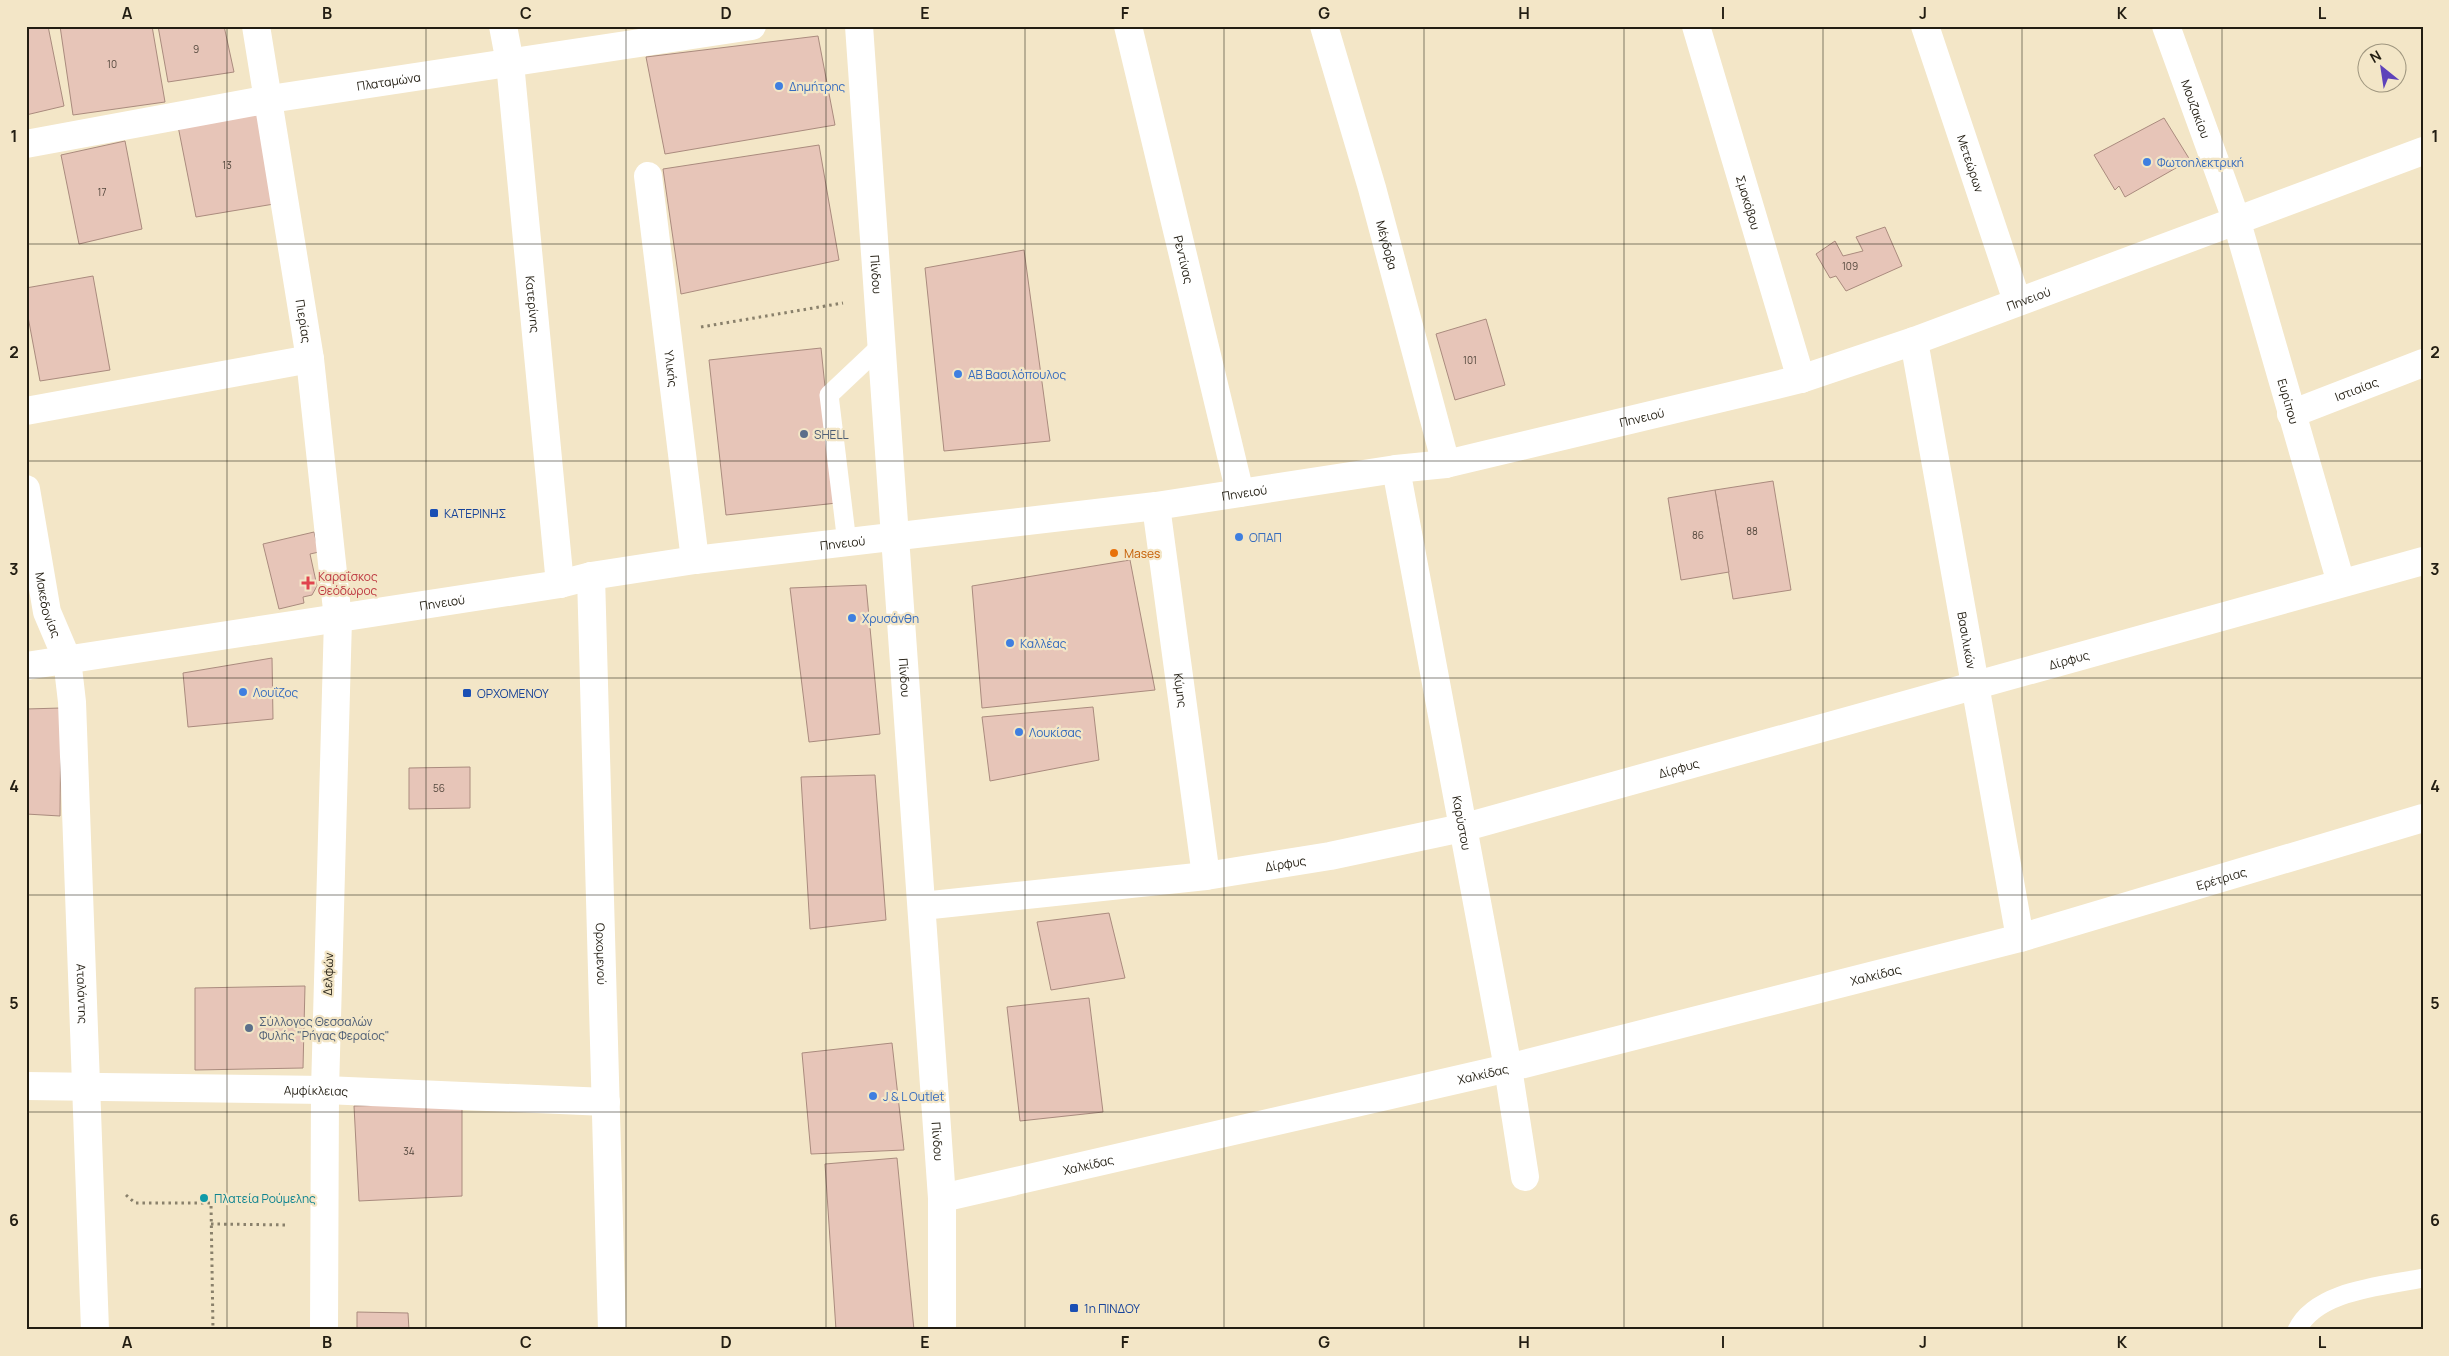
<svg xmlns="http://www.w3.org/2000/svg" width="2449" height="1356" font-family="Manrope,sans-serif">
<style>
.building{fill:#e7c5b8;stroke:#aa8b7e}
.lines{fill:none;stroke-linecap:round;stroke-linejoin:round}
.path{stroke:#89806b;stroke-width:3;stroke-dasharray:2.5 4;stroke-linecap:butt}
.lane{stroke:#fff;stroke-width:19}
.street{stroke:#fff;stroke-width:28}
.secondary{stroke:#fff;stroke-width:28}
.grid{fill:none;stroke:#221d12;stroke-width:1;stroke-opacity:0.55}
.shop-dot{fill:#3f7fe0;stroke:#f3e6c7;stroke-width:2}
.service-dot{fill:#5c6f8a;stroke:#f3e6c7;stroke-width:2}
.transit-dot{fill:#1a4fb4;stroke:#f3e6c7;stroke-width:2}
.food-dot{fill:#e8710a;stroke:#f3e6c7;stroke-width:2}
.health-dot{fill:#e0444e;stroke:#f3e6c7;stroke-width:2}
.culture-dot{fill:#0f9aa8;stroke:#f3e6c7;stroke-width:2}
.labels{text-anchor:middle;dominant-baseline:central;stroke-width:4.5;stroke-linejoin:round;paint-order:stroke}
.number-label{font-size:10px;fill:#53473c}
.street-label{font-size:12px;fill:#221d12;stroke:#f3e6c7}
.shop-label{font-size:12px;fill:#366cbe;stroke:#f3e6c7;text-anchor:start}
.service-label{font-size:12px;fill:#4e5e75;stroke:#f3e6c7;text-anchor:start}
.transit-label{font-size:12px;fill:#164399;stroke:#f3e6c7;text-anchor:start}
.food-label{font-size:12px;fill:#c56008;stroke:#f3e6c7;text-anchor:start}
.health-label{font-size:12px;fill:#be3a42;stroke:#f3e6c7;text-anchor:start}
.culture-label{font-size:12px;fill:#0d838f;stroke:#f3e6c7;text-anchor:start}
.neatline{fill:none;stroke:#221d12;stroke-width:2}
.grid-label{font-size:16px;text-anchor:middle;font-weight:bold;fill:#221d12}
</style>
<rect width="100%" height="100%" fill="#f3e6c7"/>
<g class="building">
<path d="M 26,26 L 48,26 L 64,106 L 26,115 Z"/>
<path d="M 60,26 L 152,26 L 165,102 L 73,115 Z"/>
<path d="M 158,26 L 224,26 L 234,72 L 168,82 Z"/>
<path d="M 818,36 L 835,125 L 665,154 L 646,57 Z"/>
<path d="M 259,111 L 274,204 L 196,217 L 178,126 Z"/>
<path d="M 2164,118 L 2190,160 L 2125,197 L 2119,186 L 2115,190 L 2094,155 Z"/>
<path d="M 125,141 L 142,229 L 79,244 L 61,155 Z"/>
<path d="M 819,145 L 839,260 L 681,294 L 663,169 Z"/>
<path d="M 1885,227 L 1902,266 L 1846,291 L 1836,276 L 1830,278 L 1816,254 L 1835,241 L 1843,256 L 1863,251 L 1856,237 Z"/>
<path d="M 1024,250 L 1050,441 L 944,451 L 925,268 Z"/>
<path d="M 93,276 L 110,370 L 40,381 L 26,306 L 26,288 Z"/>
<path d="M 1486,319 L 1505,385 L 1455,400 L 1436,334 Z"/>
<path d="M 821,348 L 837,503 L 726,515 L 709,360 Z"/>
<path d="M 1773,481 L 1791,590 L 1733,599 L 1715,490 Z"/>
<path d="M 1715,490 L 1729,572 L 1681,580 L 1668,498 Z"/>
<path d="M 314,532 L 319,552 L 310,554 L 317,586 L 312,595 L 303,597 L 304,603 L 279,609 L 263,544 Z"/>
<path d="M 1130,560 L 1155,690 L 982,708 L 972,586 Z"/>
<path d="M 866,585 L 880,734 L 809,742 L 790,588 Z"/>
<path d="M 272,658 L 273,719 L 188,727 L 183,673 Z"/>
<path d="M 1093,707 L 1099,760 L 990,781 L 982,717 Z"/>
<path d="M 61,708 L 60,816 L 26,814 L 26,709 Z"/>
<path d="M 470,767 L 470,808 L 409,809 L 409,768 Z"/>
<path d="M 875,775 L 886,920 L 810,929 L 801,777 Z"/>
<path d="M 1109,913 L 1125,978 L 1051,990 L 1037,922 Z"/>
<path d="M 305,986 L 303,1068 L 195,1070 L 195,988 Z"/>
<path d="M 1089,998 L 1103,1112 L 1020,1121 L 1007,1007 Z"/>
<path d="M 892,1043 L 904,1150 L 811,1154 L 802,1053 Z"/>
<path d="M 462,1103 L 462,1196 L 359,1201 L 354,1106 Z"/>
<path d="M 897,1158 L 914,1330 L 836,1330 L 825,1164 Z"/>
<path d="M 357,1312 L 408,1313 L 409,1330 L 357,1330 Z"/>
</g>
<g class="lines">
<g class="path">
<path d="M 701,327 L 843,303"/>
<path d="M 126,1195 L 135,1203 L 211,1203 L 213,1330"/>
<path d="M 211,1224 L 289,1225"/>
</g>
<g class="lane">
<path d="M 847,543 L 829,395 L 882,345"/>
<path d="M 2297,1330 C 2316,1290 2384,1286 2423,1278"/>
</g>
<g class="street">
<path id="s1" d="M 256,26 L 310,359 L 338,619 L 325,1090 L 324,1330"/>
<path id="s2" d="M 503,26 L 510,63 L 560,584"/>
<path id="s3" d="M 1128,26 L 1240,493"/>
<path id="s4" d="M 1324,26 L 1372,188 L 1446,464"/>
<path id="s5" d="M 1696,26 L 1801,379"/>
<path id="s6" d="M 1925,26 L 2017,301"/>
<path id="s7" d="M 2166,26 L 2236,219 L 2341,583"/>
<path id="s8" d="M 26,144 L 270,99 L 752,26"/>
<path id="s9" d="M 648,176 L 695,560"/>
<path id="s10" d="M 1914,341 L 2020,938"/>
<path d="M 26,411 L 310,359"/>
<path id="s11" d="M 2291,414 L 2423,363"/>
<path id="s12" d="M 1396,469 L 1508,1068 L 1525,1177"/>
<path id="s13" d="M 26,489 L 47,612 L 67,659 L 72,702 L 95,1330"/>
<path id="s14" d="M 1156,506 L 1206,876"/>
<path id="s15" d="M 895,537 L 942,1198 L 942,1330"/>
<path id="s16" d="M 591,576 L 612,1330"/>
<path id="s17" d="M 922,906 L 1206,876 L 1330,856 L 1462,828 L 2423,561"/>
<path id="s18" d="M 26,1086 L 325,1090 L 606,1102"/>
<path id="s19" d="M 942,1198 L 1508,1068 L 2020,938 L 2423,818"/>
</g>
<g class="secondary">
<path id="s20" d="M 859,26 L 895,537"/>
<path id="s21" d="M 26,666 L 560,584 L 591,576 L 695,560 L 1156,506 L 1396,469 L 1446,464 L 1801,379 L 1914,341 L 2423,151"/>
</g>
</g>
<path class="grid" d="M 227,26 L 227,1330M 426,26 L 426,1330M 626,26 L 626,1330M 826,26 L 826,1330M 1025,26 L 1025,1330M 1224,26 L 1224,1330M 1424,26 L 1424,1330M 1624,26 L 1624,1330M 1823,26 L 1823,1330M 2022,26 L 2022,1330M 2222,26 L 2222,1330M 26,244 L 2423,244M 26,461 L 2423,461M 26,678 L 2423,678M 26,895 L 2423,895M 26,1112 L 2423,1112"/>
<g class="shop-dot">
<circle cx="779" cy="86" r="5"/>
<circle cx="2147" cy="162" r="5"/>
<circle cx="958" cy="374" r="5"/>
<circle cx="1239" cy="537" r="5"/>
<circle cx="852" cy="618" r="5"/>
<circle cx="1010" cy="643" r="5"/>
<circle cx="243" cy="692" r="5"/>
<circle cx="1019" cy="732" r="5"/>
<circle cx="873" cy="1096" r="5"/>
</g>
<g class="service-dot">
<circle cx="804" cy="434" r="5"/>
<circle cx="249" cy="1028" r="5"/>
</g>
<g class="transit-dot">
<rect x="429" y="508" width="10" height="10" rx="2.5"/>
<rect x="462" y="688" width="10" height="10" rx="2.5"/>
<rect x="1069" y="1303" width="10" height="10" rx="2.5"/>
</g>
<circle class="food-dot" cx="1114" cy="553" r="5"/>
<path class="health-dot" d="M305.5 575.5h5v5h5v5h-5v5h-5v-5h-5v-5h5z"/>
<circle class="culture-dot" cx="204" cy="1198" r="5"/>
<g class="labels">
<g class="number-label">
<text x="196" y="49">9</text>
<text x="112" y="64">10</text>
<text x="227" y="165">13</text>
<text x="102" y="192">17</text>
<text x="1850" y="266">109</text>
<text x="1470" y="360">101</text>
<text x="1752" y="531">88</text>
<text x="1698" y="535">86</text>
<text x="439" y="788">56</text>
<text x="409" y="1151">34</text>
</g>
<g class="street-label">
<text stroke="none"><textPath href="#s8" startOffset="368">Πλαταμώνα</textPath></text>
<text stroke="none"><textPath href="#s7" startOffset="88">Μουζακίου</textPath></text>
<text stroke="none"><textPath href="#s6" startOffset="145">Μετεώρων</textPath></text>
<text stroke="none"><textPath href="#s5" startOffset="184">Σμοκόβου</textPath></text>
<text stroke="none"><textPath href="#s4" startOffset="228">Μέγδοβα</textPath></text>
<text stroke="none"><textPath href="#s3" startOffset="240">Ρεντίνας</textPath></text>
<text stroke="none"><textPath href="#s20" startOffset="249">Πίνδου</textPath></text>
<text stroke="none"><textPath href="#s21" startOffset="2041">Πηνειού</textPath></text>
<text stroke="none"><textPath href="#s2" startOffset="280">Κατερίνης</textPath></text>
<text stroke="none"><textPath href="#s1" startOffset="299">Πιερίας</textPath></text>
<text stroke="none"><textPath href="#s9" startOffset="194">Υλικής</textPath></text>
<text stroke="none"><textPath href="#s11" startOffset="70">Ιστιαίας</textPath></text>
<text stroke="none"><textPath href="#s7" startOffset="395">Ευρίπου</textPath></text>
<text stroke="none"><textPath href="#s21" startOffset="1636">Πηνειού</textPath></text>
<text stroke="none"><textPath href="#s21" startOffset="1231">Πηνειού</textPath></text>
<text stroke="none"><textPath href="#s21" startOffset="826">Πηνειού</textPath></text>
<text stroke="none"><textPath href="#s21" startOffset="421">Πηνειού</textPath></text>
<text stroke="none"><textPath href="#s13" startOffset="118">Μακεδονίας</textPath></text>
<text stroke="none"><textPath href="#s10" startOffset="304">Βασιλικών</textPath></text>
<text stroke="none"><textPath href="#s17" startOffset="1176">Δίρφυς</textPath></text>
<text stroke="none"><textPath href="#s15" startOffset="141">Πίνδου</textPath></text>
<text stroke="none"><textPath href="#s14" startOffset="186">Κύμης</textPath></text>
<text stroke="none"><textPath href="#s17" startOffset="771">Δίρφυς</textPath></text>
<text stroke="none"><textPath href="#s12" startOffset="360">Καρύστου</textPath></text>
<text stroke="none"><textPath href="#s17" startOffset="366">Δίρφυς</textPath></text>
<text stroke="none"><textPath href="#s19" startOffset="1319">Ερέτριας</textPath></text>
<text stroke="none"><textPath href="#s16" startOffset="378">Ορχομενού</textPath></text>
<text transform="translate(328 974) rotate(-88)">Δελφών</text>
<text stroke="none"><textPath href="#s19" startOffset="960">Χαλκίδας</textPath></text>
<text stroke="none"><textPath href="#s13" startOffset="511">Αταλάντης</textPath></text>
<text stroke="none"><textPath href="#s19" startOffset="555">Χαλκίδας</textPath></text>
<text stroke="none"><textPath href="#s18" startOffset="290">Αμφίκλειας</textPath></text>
<text stroke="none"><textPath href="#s15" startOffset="606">Πίνδου</textPath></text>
<text stroke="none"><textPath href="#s19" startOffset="150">Χαλκίδας</textPath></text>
</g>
<g class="shop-label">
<text x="789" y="86">Δημήτρης</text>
<text x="2157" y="162">Φωτοηλεκτρική</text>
<text x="968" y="374">ΑΒ Βασιλόπουλος</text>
<text x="1249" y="537">ΟΠΑΠ</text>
<text x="862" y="618">Χρυσάνθη</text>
<text x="1020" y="643">Καλλέας</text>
<text x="253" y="692">Λουΐζος</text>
<text x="1029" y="732">Λουκίσας</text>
<text x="883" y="1096">J &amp; L Outlet</text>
</g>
<g class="service-label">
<text x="814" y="434">SHELL</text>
<text x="259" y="1021">Σύλλογος Θεσσαλών<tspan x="259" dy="14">Φυλής "Ρήγας Φεραίος"</tspan></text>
</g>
<g class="transit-label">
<text x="444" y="513">ΚΑΤΕΡΙΝΗΣ</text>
<text x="477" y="693">ΟΡΧΟΜΕΝΟΥ</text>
<text x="1084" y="1308">1η ΠΙΝΔΟΥ</text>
</g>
<g class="food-label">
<text x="1124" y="553">Mases</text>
</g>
<g class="health-label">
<text x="318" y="576">Καραΐσκος<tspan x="318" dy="14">Θεόδωρος</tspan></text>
</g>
<g class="culture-label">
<text x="214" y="1198">Πλατεία Ρούμελης</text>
</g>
</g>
<rect width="2449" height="1356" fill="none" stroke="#f3e6c7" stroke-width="55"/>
<g transform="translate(2382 68) rotate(330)"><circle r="24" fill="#f3e6c7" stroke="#9f967f"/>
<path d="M0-4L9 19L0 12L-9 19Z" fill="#5e42ba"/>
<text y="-8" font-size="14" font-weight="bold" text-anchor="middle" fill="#221d12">N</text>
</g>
<rect x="28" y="28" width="2394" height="1300" class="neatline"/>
<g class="grid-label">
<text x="127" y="19">A</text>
<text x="327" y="19">B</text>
<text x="526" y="19">C</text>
<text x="726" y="19">D</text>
<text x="925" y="19">E</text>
<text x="1125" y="19">F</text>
<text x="1324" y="19">G</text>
<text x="1524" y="19">H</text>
<text x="1723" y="19">I</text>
<text x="1923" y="19">J</text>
<text x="2122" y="19">K</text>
<text x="2322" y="19">L</text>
<text x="14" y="142">1</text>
<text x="2435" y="142">1</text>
<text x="14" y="358">2</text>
<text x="2435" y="358">2</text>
<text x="14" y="575">3</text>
<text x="2435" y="575">3</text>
<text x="14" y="792">4</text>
<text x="2435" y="792">4</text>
<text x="14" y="1009">5</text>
<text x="2435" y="1009">5</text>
<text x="14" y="1226">6</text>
<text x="2435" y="1226">6</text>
<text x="127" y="1348">A</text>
<text x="327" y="1348">B</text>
<text x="526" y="1348">C</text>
<text x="726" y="1348">D</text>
<text x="925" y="1348">E</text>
<text x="1125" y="1348">F</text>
<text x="1324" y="1348">G</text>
<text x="1524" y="1348">H</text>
<text x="1723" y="1348">I</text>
<text x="1923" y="1348">J</text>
<text x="2122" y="1348">K</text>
<text x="2322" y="1348">L</text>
</g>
</svg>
